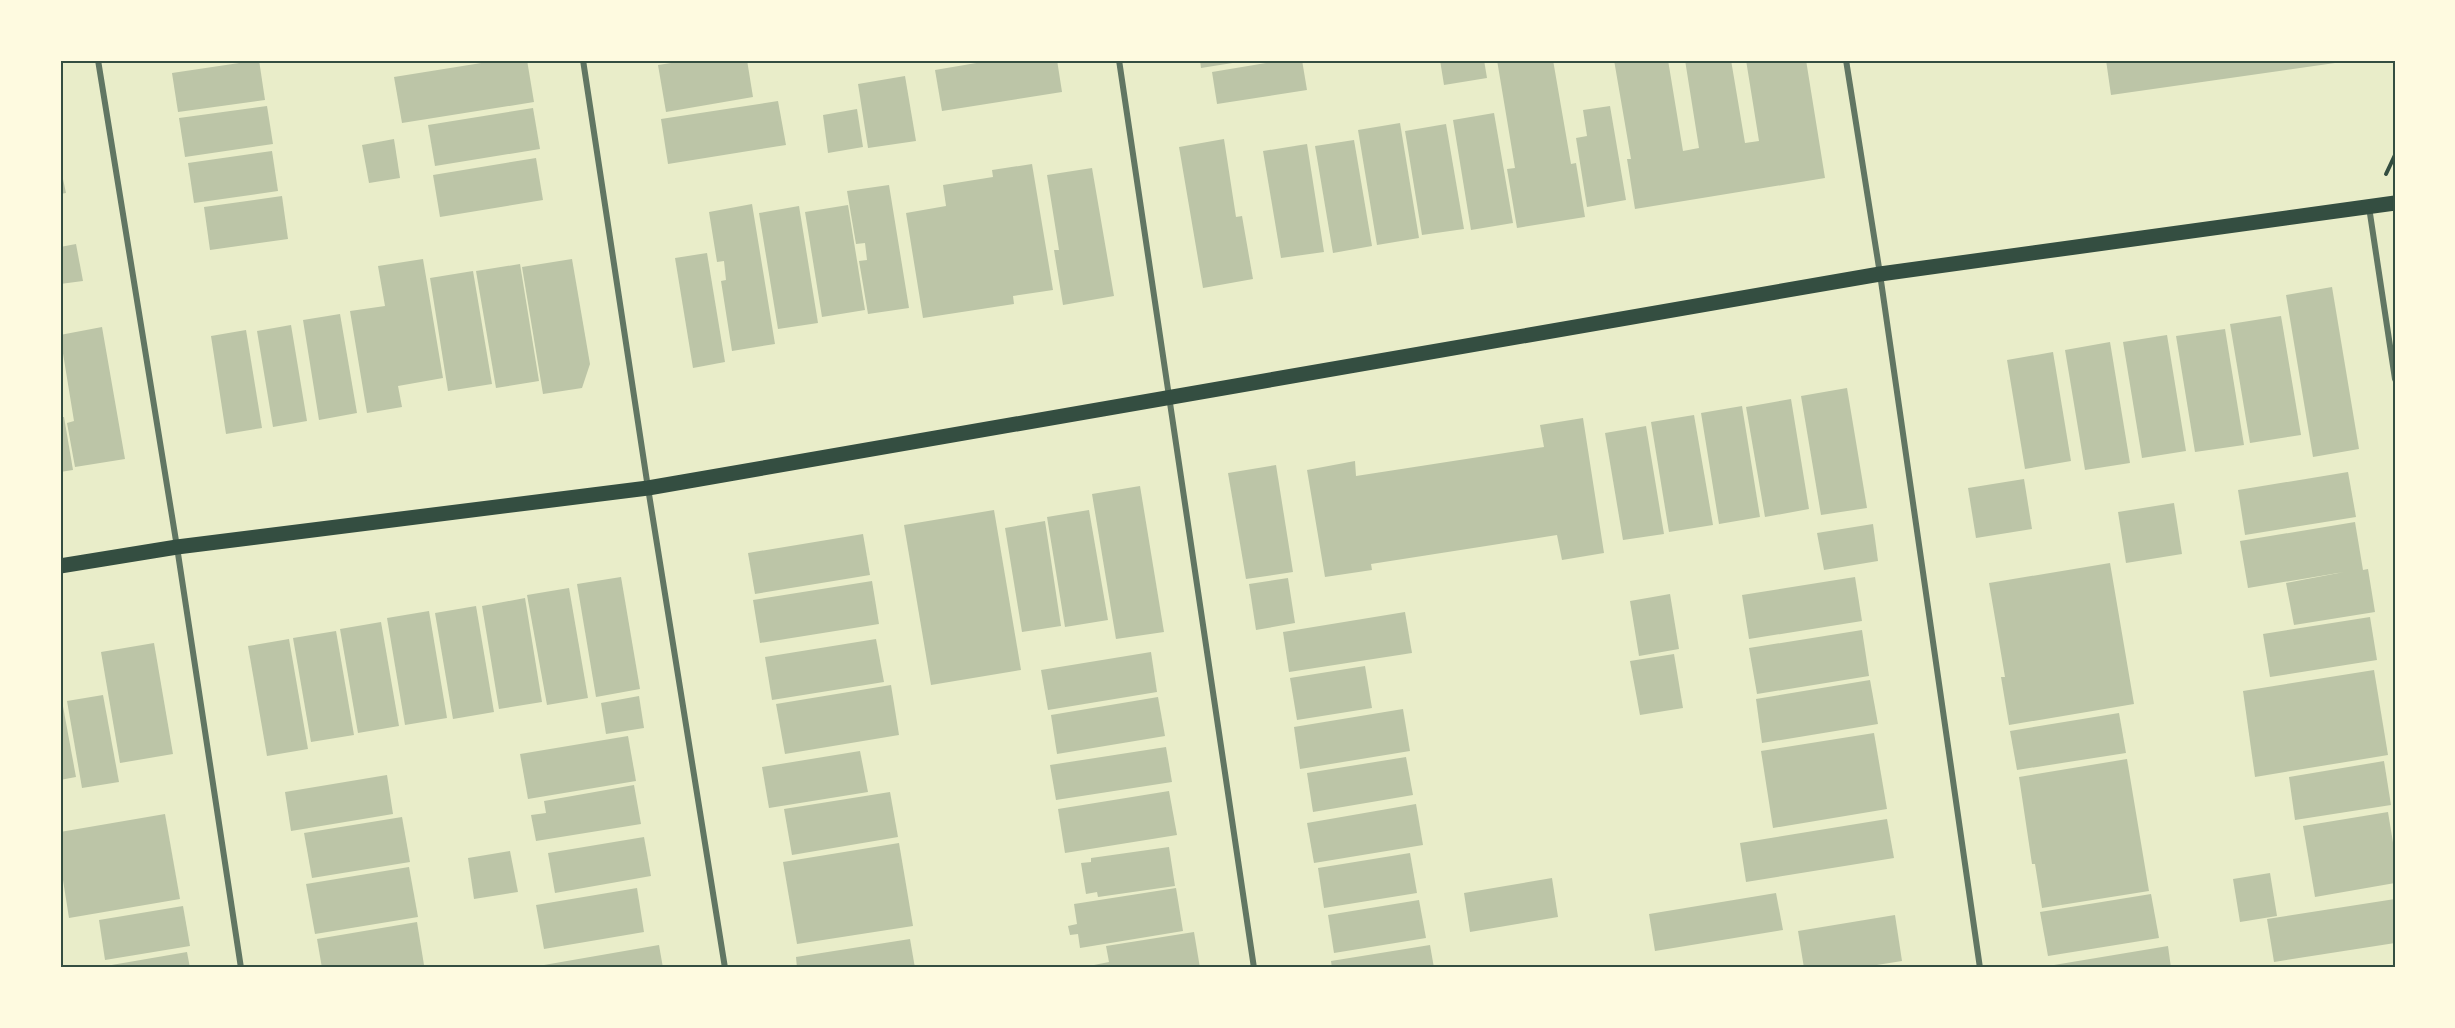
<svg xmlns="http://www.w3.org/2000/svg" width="2455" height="1028" font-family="Overpass,sans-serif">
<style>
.building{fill:#bcc5a7}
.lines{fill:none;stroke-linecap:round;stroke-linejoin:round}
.path{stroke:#344e41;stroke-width:4}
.minor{stroke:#617663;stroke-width:6}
.primary{stroke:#344e41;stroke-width:15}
.neatline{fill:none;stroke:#344e41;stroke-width:2}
</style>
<rect width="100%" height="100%" fill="#e9edc9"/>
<g class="building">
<path d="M 259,60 L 265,100 L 178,112 L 172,73 Z"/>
<path d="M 500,60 L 527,60 L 534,102 L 402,123 L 394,77 Z"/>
<path d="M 691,60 L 747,60 L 753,97 L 666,112 L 658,65 Z"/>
<path d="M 994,60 L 1057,60 L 1062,92 L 942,111 L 935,70 Z"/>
<path d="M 1200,60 L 1245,60 L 1245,61 L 1201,68 Z"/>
<path d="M 1284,60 L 1302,60 L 1307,90 L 1217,104 L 1212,72 Z"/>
<path d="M 1440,60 L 1484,60 L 1487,78 L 1444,85 Z"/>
<path d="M 1497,60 L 1553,60 L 1571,164 L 1576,163 L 1585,217 L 1517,228 L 1507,169 L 1515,168 Z"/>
<path d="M 1614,60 L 1668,60 L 1683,151 L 1699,148 L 1685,60 L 1731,60 L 1745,143 L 1759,141 L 1746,60 L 1806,60 L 1825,178 L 1635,209 L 1627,159 L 1631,159 Z"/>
<path d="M 2106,60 L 2349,60 L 2349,61 L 2111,95 Z"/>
<path d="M 905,76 L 916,141 L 868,148 L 858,84 Z"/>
<path d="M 778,101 L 786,145 L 668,164 L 661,119 Z"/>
<path d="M 267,106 L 273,144 L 185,157 L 179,118 Z"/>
<path d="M 1610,106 L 1626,200 L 1587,207 L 1576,138 L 1587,136 L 1583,110 Z"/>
<path d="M 533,108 L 540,149 L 435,166 L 428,125 Z"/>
<path d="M 857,109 L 863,147 L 828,153 L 823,115 Z"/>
<path d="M 1494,113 L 1513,223 L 1471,230 L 1453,120 Z"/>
<path d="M 1400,123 L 1419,238 L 1377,245 L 1358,130 Z"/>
<path d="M 1446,124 L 1464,229 L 1422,235 L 1405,131 Z"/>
<path d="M 394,139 L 400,178 L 369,183 L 362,145 Z"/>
<path d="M 1224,139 L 1236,217 L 1242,216 L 1253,279 L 1203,288 L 1179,147 Z"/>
<path d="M 1354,140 L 1372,246 L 1333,253 L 1315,146 Z"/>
<path d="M 1307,144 L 1324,252 L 1281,258 L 1263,151 Z"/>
<path d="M 272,151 L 278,191 L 194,203 L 188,163 Z"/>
<path d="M 536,158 L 543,200 L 440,217 L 433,175 Z"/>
<path d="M 1032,164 L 1053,290 L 1013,296 L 1014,304 L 923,318 L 906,213 L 946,206 L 943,185 L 993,177 L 992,170 Z"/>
<path d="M 60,165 L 66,193 L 60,194 Z"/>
<path d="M 1092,168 L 1114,296 L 1063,305 L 1054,250 L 1059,250 L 1047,175 Z"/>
<path d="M 889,185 L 909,308 L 868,314 L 859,261 L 867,260 L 865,243 L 856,244 L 847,191 Z"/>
<path d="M 282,196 L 288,239 L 210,250 L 204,207 Z"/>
<path d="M 752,204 L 775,344 L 732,351 L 721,281 L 726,280 L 724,261 L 717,262 L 709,212 Z"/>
<path d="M 848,205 L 865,310 L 822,317 L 805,212 Z"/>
<path d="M 799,206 L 818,323 L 778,329 L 759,213 Z"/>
<path d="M 76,244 L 83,281 L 60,284 L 60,247 Z"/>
<path d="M 707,253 L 725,362 L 693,368 L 675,258 Z"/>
<path d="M 423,259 L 443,378 L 398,386 L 402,407 L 367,413 L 350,311 L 385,306 L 378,266 Z"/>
<path d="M 572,259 L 590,364 L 582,388 L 543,394 L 522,267 Z"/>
<path d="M 520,264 L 539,381 L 496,388 L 476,271 Z"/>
<path d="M 473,271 L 492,384 L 448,391 L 430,278 Z"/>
<path d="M 2332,287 L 2359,449 L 2313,457 L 2286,295 Z"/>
<path d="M 340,314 L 357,413 L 319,420 L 303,320 Z"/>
<path d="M 2281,316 L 2301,435 L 2250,443 L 2230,324 Z"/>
<path d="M 291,325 L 307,421 L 273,427 L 257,331 Z"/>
<path d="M 102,327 L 125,459 L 75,467 L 67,423 L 74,421 L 60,335 Z"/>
<path d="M 2225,329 L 2244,445 L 2195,452 L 2176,336 Z"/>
<path d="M 246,330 L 262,428 L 226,434 L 211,336 Z"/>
<path d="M 2167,335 L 2186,451 L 2142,458 L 2123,342 Z"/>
<path d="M 2110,342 L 2130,463 L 2085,470 L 2065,350 Z"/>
<path d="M 2053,352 L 2071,461 L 2025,469 L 2007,360 Z"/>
<path d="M 1847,388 L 1867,508 L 1821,515 L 1801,396 Z"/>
<path d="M 1791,399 L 1809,509 L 1765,517 L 1746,407 Z"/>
<path d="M 1742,406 L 1760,517 L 1719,524 L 1701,413 Z"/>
<path d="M 1694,415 L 1713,525 L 1669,532 L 1651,422 Z"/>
<path d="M 60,417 L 64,417 L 73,470 L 60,472 Z"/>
<path d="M 1583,418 L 1604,553 L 1562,560 L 1557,535 L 1371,564 L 1372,570 L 1325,577 L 1307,470 L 1355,461 L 1356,476 L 1544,447 L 1540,425 Z"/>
<path d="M 1646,426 L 1664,534 L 1623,540 L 1605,433 Z"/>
<path d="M 1276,465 L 1293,572 L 1246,579 L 1228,473 Z"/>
<path d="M 2348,472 L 2356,517 L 2245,535 L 2238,490 Z"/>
<path d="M 2024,479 L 2032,529 L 1976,538 L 1968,488 Z"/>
<path d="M 1140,486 L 1164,632 L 1116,639 L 1092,494 Z"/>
<path d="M 2174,503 L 2182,554 L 2126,563 L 2118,512 Z"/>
<path d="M 994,510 L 1021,670 L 931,685 L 904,525 Z"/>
<path d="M 1089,510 L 1108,620 L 1065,627 L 1047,517 Z"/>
<path d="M 1045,521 L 1061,626 L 1022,632 L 1005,528 Z"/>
<path d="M 2355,522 L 2363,570 L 2368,569 L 2375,612 L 2294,625 L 2286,583 L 2344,572 L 2248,588 L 2240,541 Z"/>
<path d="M 1873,524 L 1878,561 L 1824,570 L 1817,533 Z"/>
<path d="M 863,534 L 870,575 L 755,594 L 748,553 Z"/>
<path d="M 2110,563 L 2134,704 L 2009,725 L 2001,677 L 2005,677 L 1989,583 Z"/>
<path d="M 621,577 L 640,689 L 596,697 L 577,584 Z"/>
<path d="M 1855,577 L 1862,621 L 1749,639 L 1742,595 Z"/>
<path d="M 1288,578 L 1295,623 L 1256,630 L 1249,584 Z"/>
<path d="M 872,581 L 879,624 L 760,643 L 753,600 Z"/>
<path d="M 569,588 L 588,698 L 547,705 L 527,595 Z"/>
<path d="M 1670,594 L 1679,649 L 1639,656 L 1630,601 Z"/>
<path d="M 525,598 L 542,702 L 499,709 L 482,606 Z"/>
<path d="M 476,606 L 494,712 L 453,719 L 435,613 Z"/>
<path d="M 429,611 L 447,718 L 405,725 L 387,618 Z"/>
<path d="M 1405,612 L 1412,653 L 1289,672 L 1283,632 Z"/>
<path d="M 2370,617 L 2377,660 L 2270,677 L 2263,634 Z"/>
<path d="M 381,622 L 399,726 L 358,733 L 340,629 Z"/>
<path d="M 1862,630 L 1869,676 L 1757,694 L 1749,648 Z"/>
<path d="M 336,631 L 354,735 L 311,742 L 293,638 Z"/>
<path d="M 289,639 L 308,749 L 267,756 L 248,646 Z"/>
<path d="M 876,639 L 884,682 L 772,700 L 765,657 Z"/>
<path d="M 154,643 L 173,754 L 120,763 L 101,652 Z"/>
<path d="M 1151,652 L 1157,692 L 1048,710 L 1041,670 Z"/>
<path d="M 1674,654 L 1683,708 L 1640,715 L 1630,661 Z"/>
<path d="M 1365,666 L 1372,708 L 1297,720 L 1290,678 Z"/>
<path d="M 2374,670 L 2388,755 L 2255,777 L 2243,691 Z"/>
<path d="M 1870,680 L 1878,724 L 1762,743 L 1756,699 Z"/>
<path d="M 891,685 L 899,735 L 785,754 L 776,704 Z"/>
<path d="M 60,690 L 76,777 L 60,780 Z"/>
<path d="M 103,695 L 119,782 L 82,788 L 67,701 Z"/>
<path d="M 639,696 L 644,728 L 606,734 L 601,703 Z"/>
<path d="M 1158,697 L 1165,736 L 1057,754 L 1051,715 Z"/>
<path d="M 1403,709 L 1410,751 L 1300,769 L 1294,727 Z"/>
<path d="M 2119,713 L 2126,753 L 2017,770 L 2010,731 Z"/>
<path d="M 1874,733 L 1887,809 L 1773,828 L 1761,751 Z"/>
<path d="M 628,736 L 636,781 L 528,799 L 520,754 Z"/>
<path d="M 1166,747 L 1172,782 L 1056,800 L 1050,765 Z"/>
<path d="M 860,751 L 868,792 L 769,808 L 762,767 Z"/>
<path d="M 1406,757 L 1413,795 L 1313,812 L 1307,773 Z"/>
<path d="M 2127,759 L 2149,891 L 2042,908 L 2035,864 L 2032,864 L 2019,777 Z"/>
<path d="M 2384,761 L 2391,805 L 2295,820 L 2289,777 Z"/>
<path d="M 387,775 L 393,814 L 291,831 L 285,792 Z"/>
<path d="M 634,785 L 641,824 L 536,841 L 531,815 L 546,813 L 544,801 Z"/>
<path d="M 1169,791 L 1177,835 L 1065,853 L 1058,809 Z"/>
<path d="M 890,792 L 898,837 L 792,855 L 784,809 Z"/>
<path d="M 1416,804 L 1423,845 L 1314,863 L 1307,823 Z"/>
<path d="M 2388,812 L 2395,855 L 2395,883 L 2315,897 L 2303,826 Z"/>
<path d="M 165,814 L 180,899 L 69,918 L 60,861 L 60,832 Z"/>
<path d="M 402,817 L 410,862 L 312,878 L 304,833 Z"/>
<path d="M 1887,819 L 1894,858 L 1746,882 L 1740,843 Z"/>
<path d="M 644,837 L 651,876 L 555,893 L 548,853 Z"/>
<path d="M 899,843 L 913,926 L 797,944 L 783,862 Z"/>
<path d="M 1169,847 L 1175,886 L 1098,897 L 1097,892 L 1086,894 L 1081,863 L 1091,862 L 1091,858 Z"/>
<path d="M 510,851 L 518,892 L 474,899 L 468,858 Z"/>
<path d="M 1410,853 L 1417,893 L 1324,908 L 1318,868 Z"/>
<path d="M 409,867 L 418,917 L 315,934 L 306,884 Z"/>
<path d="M 2270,873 L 2277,916 L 2240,922 L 2233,879 Z"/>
<path d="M 1552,878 L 1558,917 L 1470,932 L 1464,893 Z"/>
<path d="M 637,888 L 644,932 L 544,949 L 536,905 Z"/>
<path d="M 1176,888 L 1183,931 L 1080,948 L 1078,934 L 1070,935 L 1068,926 L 1077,924 L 1074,904 Z"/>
<path d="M 1776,893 L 1783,930 L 1655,951 L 1649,914 Z"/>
<path d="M 2151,894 L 2159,938 L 2048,956 L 2040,912 Z"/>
<path d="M 2395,899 L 2395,943 L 2274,962 L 2267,919 Z"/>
<path d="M 1419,900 L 1426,938 L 1334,953 L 1328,915 Z"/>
<path d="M 183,906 L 190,946 L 105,960 L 99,920 Z"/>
<path d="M 1895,915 L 1902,961 L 1858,968 L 1804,968 L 1798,931 Z"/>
<path d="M 417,922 L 424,965 L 408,968 L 322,968 L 317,939 Z"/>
<path d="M 1194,932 L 1200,968 L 1079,968 L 1109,962 L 1106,946 Z"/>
<path d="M 910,939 L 915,968 L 797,968 L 796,957 Z"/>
<path d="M 659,945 L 663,968 L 545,968 L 544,965 Z"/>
<path d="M 1430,945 L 1434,968 L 1332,968 L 1331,961 Z"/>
<path d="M 2168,946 L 2171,968 L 2054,968 L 2054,965 Z"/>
<path d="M 187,952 L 190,968 L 100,968 L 100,967 Z"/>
</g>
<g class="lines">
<path class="path" d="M 2386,174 L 2395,155"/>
<g class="minor">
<path d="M 98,60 L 177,547 L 241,968"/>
<path d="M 583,60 L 648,488 L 725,968"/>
<path d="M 1119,60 L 1254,968"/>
<path d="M 1846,60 L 1880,274 L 1980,968"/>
<path d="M 2369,207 L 2395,379"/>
</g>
<path class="primary" d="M 60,566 L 177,547 L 648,488 L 1880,274 L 2395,203"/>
</g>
<rect width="2455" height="1028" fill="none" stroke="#fefae0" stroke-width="123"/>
<rect x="62" y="62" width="2332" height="904" class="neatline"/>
</svg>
